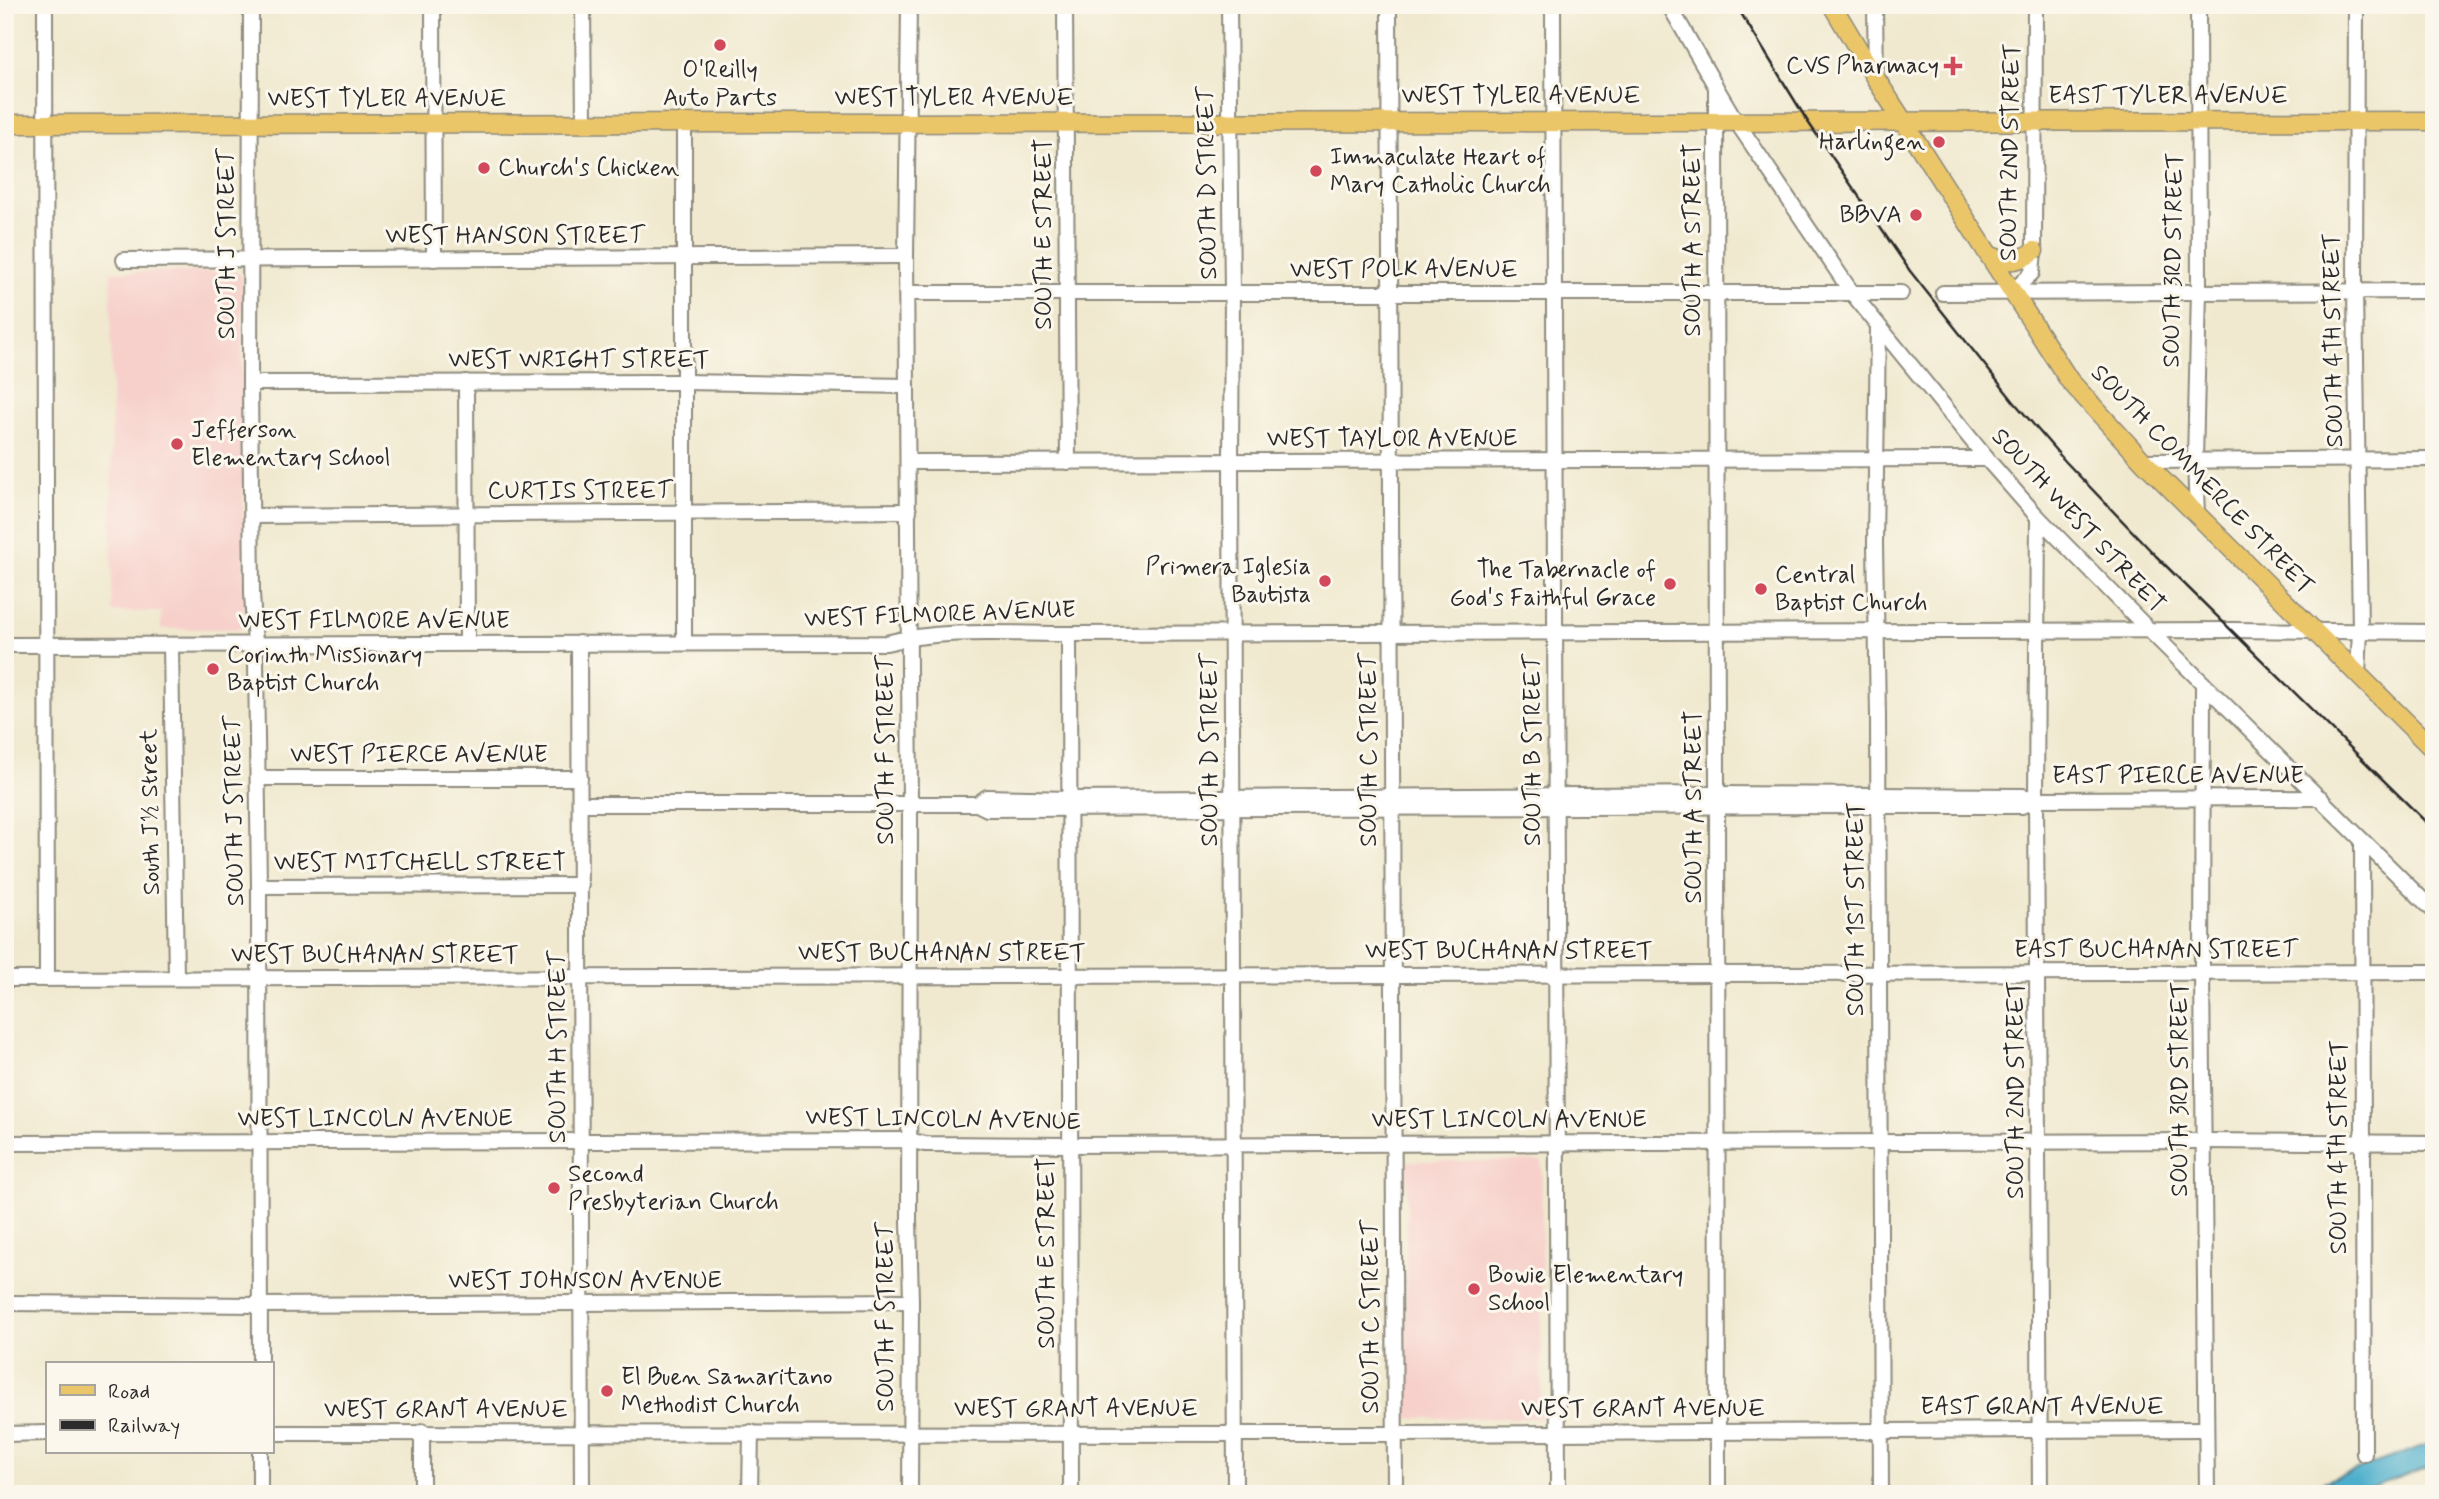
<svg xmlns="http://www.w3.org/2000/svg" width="2439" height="1499" font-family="Mynerve,sans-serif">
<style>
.built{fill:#f7d0cb}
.water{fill:#4dafcc;stroke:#3c6d7c;stroke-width:2}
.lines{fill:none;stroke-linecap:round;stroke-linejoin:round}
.minor-casing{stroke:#8e8a7d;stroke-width:18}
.major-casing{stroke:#8e8a7d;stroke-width:21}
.minor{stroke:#fff;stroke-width:14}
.major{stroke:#ebc669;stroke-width:18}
.rail{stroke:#2b2b2b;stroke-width:2.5}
.poi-dot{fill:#d1495b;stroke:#fbf7ec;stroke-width:2.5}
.labels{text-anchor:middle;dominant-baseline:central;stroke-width:6;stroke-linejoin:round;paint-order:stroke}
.poi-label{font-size:24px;fill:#2b2b2b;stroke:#fbf7ec;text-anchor:start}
.street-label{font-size:24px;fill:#2b2b2b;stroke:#fbf7ec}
</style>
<rect width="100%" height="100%" fill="#fbf7ec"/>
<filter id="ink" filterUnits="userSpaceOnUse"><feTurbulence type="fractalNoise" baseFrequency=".0143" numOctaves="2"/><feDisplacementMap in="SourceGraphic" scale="14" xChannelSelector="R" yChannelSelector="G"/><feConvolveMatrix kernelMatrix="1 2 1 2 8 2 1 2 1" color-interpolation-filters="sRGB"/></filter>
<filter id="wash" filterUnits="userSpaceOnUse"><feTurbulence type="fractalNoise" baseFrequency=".00686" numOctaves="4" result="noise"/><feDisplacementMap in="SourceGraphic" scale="28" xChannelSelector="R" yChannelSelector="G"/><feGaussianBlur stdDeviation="1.57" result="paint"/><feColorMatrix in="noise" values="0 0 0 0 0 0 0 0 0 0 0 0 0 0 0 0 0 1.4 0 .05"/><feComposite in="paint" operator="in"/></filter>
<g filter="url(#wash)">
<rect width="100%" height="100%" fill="#f0e9cf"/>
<g class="built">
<path d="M 235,271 L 242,276 L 244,626 L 240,629 L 161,629 L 161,612 L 112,612 L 111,272 Z"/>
<path d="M 1407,1161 L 1542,1161 L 1541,1418 L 1406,1418 Z"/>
</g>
<path class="water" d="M 2434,1442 L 2434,1465 L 2354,1494 L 2290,1494 Z"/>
</g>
<g filter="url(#ink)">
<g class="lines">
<defs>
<g id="minor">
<path d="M 45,5 L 47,979"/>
<path d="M 251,5 L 250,383 L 252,593 L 256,663 L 259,886 L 260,1364"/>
<path d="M 433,5 L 434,259"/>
<path d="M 583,5 L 584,123"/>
<path d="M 909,5 L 906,256 L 910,804 L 909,1220 L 911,1301 L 910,1494"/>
<path d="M 1065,5 L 1068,462"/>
<path d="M 1229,5 L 1232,293 L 1231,461 L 1235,1494"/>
<path d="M 1389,5 L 1395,1494"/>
<path d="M 1553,5 L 1558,1494"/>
<path d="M 1669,5 L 1716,87 L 1718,1494"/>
<path d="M 1875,5 L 1876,79"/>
<path d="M 2356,5 L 2355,290 L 2360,630 L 2358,674"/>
<path d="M 1717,89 L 1736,121 L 1852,293 L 1987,459 L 2036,515 L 2149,630 L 2434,911"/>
<path d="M 684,123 L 684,642"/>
<path d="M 124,260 L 906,256"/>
<path d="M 2013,291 L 2032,273 L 2034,251 L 2035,5"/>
<path d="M 907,293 L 1901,293"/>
<path d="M 1943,293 L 2434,291"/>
<path d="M 1878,325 L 1875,544 L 1878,716 L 1881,1494"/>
<path d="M 466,382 L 467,643"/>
<path d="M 250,383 L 684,382 L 907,386"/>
<path d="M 2143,461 L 2434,459"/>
<path d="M 909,462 L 1987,459"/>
<path d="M 252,516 L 909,511"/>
<path d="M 2197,516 L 2195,460 L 2199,291 L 2198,5"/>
<path d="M 2038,517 L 2036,799 L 2040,1494"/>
<path d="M 1069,634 L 1071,1494"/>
<path d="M 579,643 L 582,1494"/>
<path d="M 5,645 L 886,643 C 944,628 1009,634 1069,634 L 2233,630 L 2434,632"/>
<path d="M 171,645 L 176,978"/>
<path d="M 2203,683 L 2202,972 L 2207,1494"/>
<path d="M 258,778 L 580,778"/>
<path d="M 581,804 L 977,804 L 987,809 L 1878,806 L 2022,806 L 2036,799"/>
<path d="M 977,804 L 987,797 L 1070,799 L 1717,794 L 2023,796 L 2036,799 L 2321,798"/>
<path d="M 2362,840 L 2364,1454"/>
<path d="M 259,886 L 581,885"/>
<path d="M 5,979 L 2434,972"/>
<path d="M 5,1143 L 909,1140 L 925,1144 L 1069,1145 L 2203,1141 L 2434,1143"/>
<path d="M 5,1303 L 259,1305 L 911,1301"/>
<path d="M 422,1431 L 422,1494"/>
<path d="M 271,1433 L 1395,1434 L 2205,1429"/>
<path d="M 5,1434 L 47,1433"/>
<path d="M 260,1452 L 260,1494"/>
<path d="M 750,1494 L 751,1432"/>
</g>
<g id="major">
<path d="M 1832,5 L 1876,79 L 2069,380 L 2143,461 L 2434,750"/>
<path d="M 5,124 L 2434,121"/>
<path d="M 1989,255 C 2005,263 2020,262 2034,251"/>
</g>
</defs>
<use href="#minor" class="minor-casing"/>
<use href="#major" class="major-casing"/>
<use href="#minor" class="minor"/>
<use href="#major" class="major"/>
<path class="rail" d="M 1736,5 L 1808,122 L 1910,271 L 2014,402 L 2065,461 L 2156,556 L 2434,830"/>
</g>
</g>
<g class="poi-dot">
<circle cx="720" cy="45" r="7"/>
<path d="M1949.5 55.5h7v7h7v7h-7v7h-7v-7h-7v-7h7z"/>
<circle cx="1939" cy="142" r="7"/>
<circle cx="484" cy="168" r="7"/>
<circle cx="1316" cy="171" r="7"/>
<circle cx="1916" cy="215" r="7"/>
<circle cx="177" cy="444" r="7"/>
<circle cx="1325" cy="581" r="7"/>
<circle cx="1670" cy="584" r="7"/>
<circle cx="1761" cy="589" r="7"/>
<circle cx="213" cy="669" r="7"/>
<circle cx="554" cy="1188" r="7"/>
<circle cx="1474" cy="1289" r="7"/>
<circle cx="607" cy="1391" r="7"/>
</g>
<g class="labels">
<g class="poi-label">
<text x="1939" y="66" text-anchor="end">CVS Pharmacy</text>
<text x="720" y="70" text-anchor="middle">O'Reilly<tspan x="720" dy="28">Auto Parts</tspan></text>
<text x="1925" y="142" text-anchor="end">Harlingen</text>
<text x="1330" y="157">Immaculate Heart of<tspan x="1330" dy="28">Mary Catholic Church</tspan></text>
<text x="498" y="168">Church's Chicken</text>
<text x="1902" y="215" text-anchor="end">BBVA</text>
<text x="191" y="430">Jefferson<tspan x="191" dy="28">Elementary School</tspan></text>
<text x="1311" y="567" text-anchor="end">Primera Iglesia<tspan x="1311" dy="28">Bautista</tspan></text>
<text x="1656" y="570" text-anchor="end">The Tabernacle of<tspan x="1656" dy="28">God's Faithful Grace</tspan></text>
<text x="1775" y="575">Central<tspan x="1775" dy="28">Baptist Church</tspan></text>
<text x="227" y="655">Corinth Missionary<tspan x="227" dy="28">Baptist Church</tspan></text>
<text x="568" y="1174">Second<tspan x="568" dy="28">Presbyterian Church</tspan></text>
<text x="1488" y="1275">Bowie Elementary<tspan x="1488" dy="28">School</tspan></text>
<text x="621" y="1377">El Buen Samaritano<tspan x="621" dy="28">Methodist Church</tspan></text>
</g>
<g class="street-label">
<text x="1521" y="96">WEST TYLER AVENUE</text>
<text x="2168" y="96">EAST TYLER AVENUE</text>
<text x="954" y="98">WEST TYLER AVENUE</text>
<text x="387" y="99">WEST TYLER AVENUE</text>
<text transform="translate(2011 152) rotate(-89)">SOUTH 2ND STREET</text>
<text transform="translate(1208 183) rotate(-91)">SOUTH D STREET</text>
<text transform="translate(1044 234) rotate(-90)">SOUTH E STREET</text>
<text x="515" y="236">WEST HANSON STREET</text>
<text transform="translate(1693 240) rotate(-90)">SOUTH A STREET</text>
<text transform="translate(227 244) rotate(-90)">SOUTH J STREET</text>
<text transform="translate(2174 260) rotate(-89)">SOUTH 3RD STREET</text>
<text x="1404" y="270">WEST POLK AVENUE</text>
<text transform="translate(2334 340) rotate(-91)">SOUTH 4TH STREET</text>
<text x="579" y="360">WEST WRIGHT STREET</text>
<text x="1392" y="439">WEST TAYLOR AVENUE</text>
<text transform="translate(2202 480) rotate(46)">SOUTH COMMERCE STREET</text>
<text x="580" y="491">CURTIS STREET</text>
<text transform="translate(2078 521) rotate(47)">SOUTH WEST STREET</text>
<text transform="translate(940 615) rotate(-2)">WEST FILMORE AVENUE</text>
<text x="374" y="621">WEST FILMORE AVENUE</text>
<text transform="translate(886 750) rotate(-90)">SOUTH F STREET</text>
<text transform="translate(1210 750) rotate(-90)">SOUTH D STREET</text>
<text transform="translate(1369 750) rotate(-90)">SOUTH C STREET</text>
<text transform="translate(1533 750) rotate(-90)">SOUTH B STREET</text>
<text x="419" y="755">WEST PIERCE AVENUE</text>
<text x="2178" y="776">EAST PIERCE AVENUE</text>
<text transform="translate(1694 807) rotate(-90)">SOUTH A STREET</text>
<text transform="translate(235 811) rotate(-91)">SOUTH J STREET</text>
<text transform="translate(151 812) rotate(-91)">South J½ Street</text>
<text x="420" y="863">WEST MITCHELL STREET</text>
<text transform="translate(1856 909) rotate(-90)">SOUTH 1ST STREET</text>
<text x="2156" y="950">EAST BUCHANAN STREET</text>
<text x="1509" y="951">WEST BUCHANAN STREET</text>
<text x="942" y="953">WEST BUCHANAN STREET</text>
<text x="375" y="955">WEST BUCHANAN STREET</text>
<text transform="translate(558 1047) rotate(-90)">SOUTH H STREET</text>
<text transform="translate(2180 1089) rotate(-90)">SOUTH 3RD STREET</text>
<text transform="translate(2016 1090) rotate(-90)">SOUTH 2ND STREET</text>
<text x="375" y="1119">WEST LINCOLN AVENUE</text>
<text transform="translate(943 1120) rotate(1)">WEST LINCOLN AVENUE</text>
<text x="1509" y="1120">WEST LINCOLN AVENUE</text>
<text transform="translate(2339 1147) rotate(-90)">SOUTH 4TH STREET</text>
<text transform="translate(1047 1253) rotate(-90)">SOUTH E STREET</text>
<text x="585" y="1281">WEST JOHNSON AVENUE</text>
<text transform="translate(886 1317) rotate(-90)">SOUTH F STREET</text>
<text transform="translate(1371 1317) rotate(-90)">SOUTH C STREET</text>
<text x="2042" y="1407">EAST GRANT AVENUE</text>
<text x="1076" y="1409">WEST GRANT AVENUE</text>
<text x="1643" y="1409">WEST GRANT AVENUE</text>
<text x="446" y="1410">WEST GRANT AVENUE</text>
</g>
</g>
<rect width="2439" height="1499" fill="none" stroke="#fbf7ec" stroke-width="28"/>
<rect x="46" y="1362" width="228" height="91" fill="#fbf7ec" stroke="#a8a59f" stroke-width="2"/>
<rect x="60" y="1385" width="35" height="10" fill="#ebc669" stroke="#a8a59f" stroke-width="2"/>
<text x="108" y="1398" font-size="21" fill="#2b2b2b">Road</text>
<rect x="60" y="1420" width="35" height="10" fill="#2b2b2b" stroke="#a8a59f" stroke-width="2"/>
<text x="108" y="1432" font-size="21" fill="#2b2b2b">Railway</text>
</svg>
